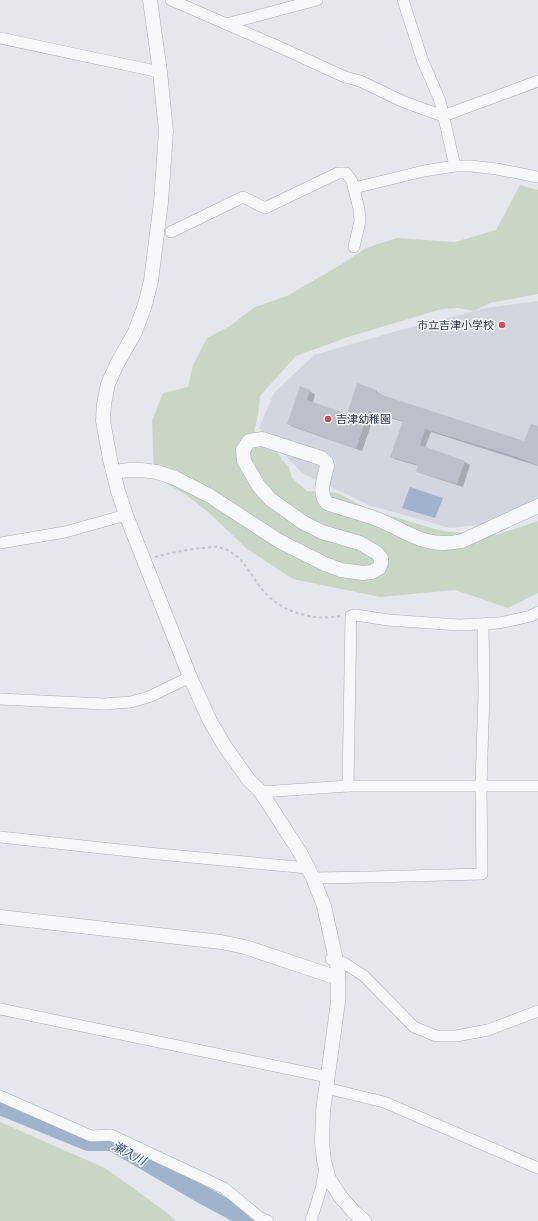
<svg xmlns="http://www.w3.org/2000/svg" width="538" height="1221" font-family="Cabin,'Noto Sans JP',sans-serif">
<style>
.built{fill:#d2d6de}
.green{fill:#c9d6c5}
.water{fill:#9fb4cc}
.shadow{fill:#0003}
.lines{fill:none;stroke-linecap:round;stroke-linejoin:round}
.river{stroke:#9fb4cc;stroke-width:18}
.building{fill:#bbc0ca}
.minor-casing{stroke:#a9aeb7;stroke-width:12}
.tertiary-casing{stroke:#a9aeb7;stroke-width:15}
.path{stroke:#c2c5cb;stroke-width:2;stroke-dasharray:3 3;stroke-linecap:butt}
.minor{stroke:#f7f8fa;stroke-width:11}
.tertiary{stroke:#f7f8fa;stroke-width:14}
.poi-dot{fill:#d1495b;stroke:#f4f6f9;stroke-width:1.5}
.labels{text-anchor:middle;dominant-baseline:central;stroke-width:3;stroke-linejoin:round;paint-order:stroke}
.poi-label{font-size:11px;fill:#2b3445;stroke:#f4f6f9;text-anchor:end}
.water-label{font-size:12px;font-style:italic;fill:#34527a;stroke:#f4f6f9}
</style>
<rect width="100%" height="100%" fill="#e4e7ec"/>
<path class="built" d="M 538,301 L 538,512 L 527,520 L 450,528 L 369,505 L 302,473 L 259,428 L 274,393 L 314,355 L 397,331 L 487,308 Z"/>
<g class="green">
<path d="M 520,185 L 538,190 L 538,294 L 490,303 L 474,311 L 458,308 L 442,309 L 348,337 L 296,356 L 260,396 L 258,416 L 254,431 L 277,452 L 282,460 L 289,467 L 292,478 L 307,491 L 338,493 L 368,509 L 442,531 L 496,535 L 538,521 L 538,593 L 508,608 L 455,590 L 380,597 L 293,579 L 247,549 L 207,511 L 186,495 L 154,476 L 152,421 L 163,393 L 188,387 L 193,365 L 207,338 L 230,326 L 255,307 L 287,296 L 342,264 L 366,248 L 397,238 L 455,242 L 496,230 Z"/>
<path d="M 0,1122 L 105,1168 L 162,1209 L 176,1221 L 0,1221 Z"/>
</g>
<path class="water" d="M 410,487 L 443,498 L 435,518 L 402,508 Z"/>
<path class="shadow" d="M 309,391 L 315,394 L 313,403 L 348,416 L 376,391 L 382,395 L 381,396 L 524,442 L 538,427 L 538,466 L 431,432 L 425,448 L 465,462 L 470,465 L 463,487 L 423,474 L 417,471 L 419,466 L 397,460 L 391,457 L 404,422 L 375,414 L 362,451 L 293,427 L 288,424 Z"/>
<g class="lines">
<path class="river" d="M 0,1106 L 88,1142 L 112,1142 L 199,1193 L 251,1221"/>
</g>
<path class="building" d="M 357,383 L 377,390 L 376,393 L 524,441 L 531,424 L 538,426 L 538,466 L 517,457 L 425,429 L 420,445 L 465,461 L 457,484 L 416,472 L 418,465 L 390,457 L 403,421 L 369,411 L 356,449 L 287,424 L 300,386 L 310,390 L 307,400 L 347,414 Z"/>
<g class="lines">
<defs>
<g id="minor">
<path d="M 171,0 L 275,45 L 345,77 L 360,81 L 404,102 L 443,116 L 538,81"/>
<path d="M 403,0 L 422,59 L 440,101 L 455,166"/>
<path d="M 226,24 L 317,0"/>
<path d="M 0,38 L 160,72"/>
<path d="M 354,188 L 424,171 L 455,166 L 471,166 L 497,169 L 538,177"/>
<path d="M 171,232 L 243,197 L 265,208 L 338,173 L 346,173 L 352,181 L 359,209 L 360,221 L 354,247"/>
<path d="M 0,543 L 65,532 L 126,515"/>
<path d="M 0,699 L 104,704 L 131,702 L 151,696 L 190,677"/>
<path d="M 348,786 L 351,616 L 356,615 L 388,620 L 459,625 L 499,623 L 531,616 L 538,612"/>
<path d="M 261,792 L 348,786 L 538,786"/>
<path d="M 0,837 L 148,853 L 308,868"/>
<path d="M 313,878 L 371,877 L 482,874 L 481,786 L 484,692 L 483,624"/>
<path d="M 331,959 L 344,963 L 364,976 L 414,1027 L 436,1036 L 456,1036 L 488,1030 L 538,1011"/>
<path d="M 0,1009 L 328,1077"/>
<path d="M 326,1088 L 384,1102 L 538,1168"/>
<path d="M 0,1096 L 91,1136 L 111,1135 L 224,1188 L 259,1217 L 268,1221"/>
<path d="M 311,1221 L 321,1189 L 325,1168"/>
</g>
<g id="tertiary">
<path d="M 150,0 L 160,72 L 166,131 L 161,202 L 151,281 L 145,305 L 135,332 L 117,364 L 108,384 L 104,404 L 103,421 L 110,459 L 118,491 L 126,515 L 190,677 L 210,721 L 224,745 L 248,779 L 261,792 L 301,854 L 313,878 L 324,906 L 338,969 L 338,1002 L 323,1111 L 322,1142 L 324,1161 L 329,1179 L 340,1196 L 353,1211 L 364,1221"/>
<path d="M 114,474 L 121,471 L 129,470 L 141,470 L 157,472 L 175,478 L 210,496 L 279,541 L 325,564 L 341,570 L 363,573 L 372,572 L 379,568 L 381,563 L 381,558 L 377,553 L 360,543 L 322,532 L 304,523 L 270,499 L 258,485 L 244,461 L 243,450 L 249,441 L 262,439 L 321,458 L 326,462 L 327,466 C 324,479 318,493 327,503 C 343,509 361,513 377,519 C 409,532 424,549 462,541 L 538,506"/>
<path d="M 0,917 L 221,942 L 245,947 L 338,978"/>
</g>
</defs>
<use href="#minor" class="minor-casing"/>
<use href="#tertiary" class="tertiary-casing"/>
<path class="path" d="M 155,557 C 170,553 185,550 200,548 C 206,548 213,546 218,547 C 243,553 247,571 261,588 C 274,605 295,615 316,617 C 324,618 333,617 341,616"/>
<use href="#minor" class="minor"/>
<use href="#tertiary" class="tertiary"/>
</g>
<g class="poi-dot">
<circle cx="502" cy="325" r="4"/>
<circle cx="328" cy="419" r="4"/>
</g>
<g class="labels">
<g class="poi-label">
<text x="494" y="325">市立吉津小学校</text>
<text x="336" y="419" text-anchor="start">吉津幼稚園</text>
</g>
<g class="water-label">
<text transform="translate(129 1153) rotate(28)">瀬入川</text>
</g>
</g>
</svg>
